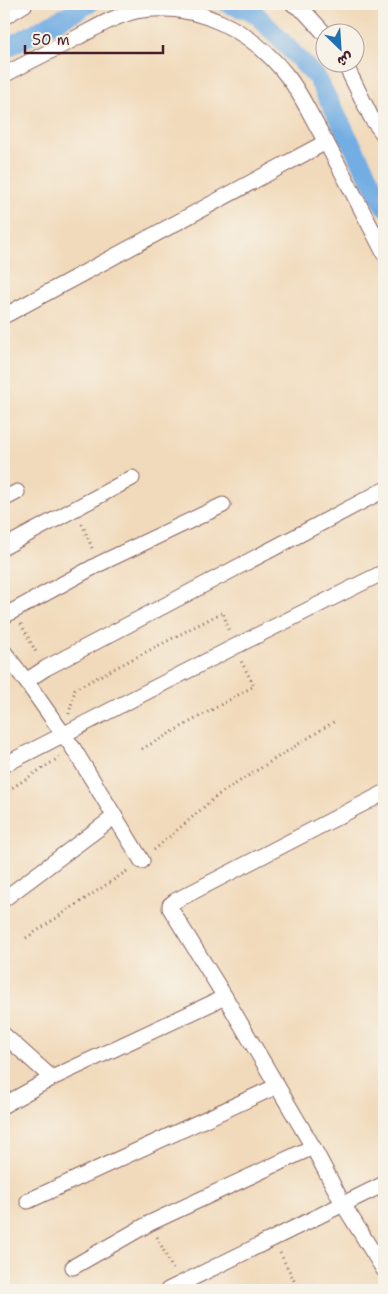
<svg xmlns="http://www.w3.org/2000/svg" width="388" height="1294" font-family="'Shantell Sans','Playpen Sans Arabic',sans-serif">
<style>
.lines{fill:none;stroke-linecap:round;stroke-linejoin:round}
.canal{stroke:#72ade3;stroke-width:19}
.street-casing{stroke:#84605d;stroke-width:17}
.path{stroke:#84605d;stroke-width:3;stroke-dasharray:1 4;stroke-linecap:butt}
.street{stroke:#fff;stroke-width:15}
</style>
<rect width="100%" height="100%" fill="#f7f3e8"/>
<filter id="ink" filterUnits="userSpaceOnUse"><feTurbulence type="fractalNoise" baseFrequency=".02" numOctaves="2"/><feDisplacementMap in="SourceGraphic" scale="10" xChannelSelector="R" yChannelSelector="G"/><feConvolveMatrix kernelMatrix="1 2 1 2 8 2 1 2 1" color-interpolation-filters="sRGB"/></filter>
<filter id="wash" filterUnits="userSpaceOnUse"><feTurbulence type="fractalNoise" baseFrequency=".0096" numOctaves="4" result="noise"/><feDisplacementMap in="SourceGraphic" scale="20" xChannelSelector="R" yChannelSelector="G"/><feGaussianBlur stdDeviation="1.12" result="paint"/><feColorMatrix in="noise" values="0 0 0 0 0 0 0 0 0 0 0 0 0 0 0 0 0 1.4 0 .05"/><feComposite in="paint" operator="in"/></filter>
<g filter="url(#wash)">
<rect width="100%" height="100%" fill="#f1dabb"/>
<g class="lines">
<g class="canal">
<path d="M 228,4 L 255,13 L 317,78 L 384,206"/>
<path d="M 4,49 L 89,4"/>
</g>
</g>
</g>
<g filter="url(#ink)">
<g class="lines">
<defs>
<g id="street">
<path d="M 293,4 L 304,11 L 326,35"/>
<path d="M 4,17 L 25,4"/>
<path d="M 344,62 L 372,119 L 384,135"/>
<path d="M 4,75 C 28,62 53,50 78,37 C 97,27 115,16 136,11 C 195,0 253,31 288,77 C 299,91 308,110 317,126 C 340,167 362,210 384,253"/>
<path d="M 4,316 L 326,142"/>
<path d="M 4,499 L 17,492"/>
<path d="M 4,547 L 132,478"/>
<path d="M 4,616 L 99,564 L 223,505"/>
<path d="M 4,652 L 26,681 L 73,748 L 142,861"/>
<path d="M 26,681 L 46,668 L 384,490"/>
<path d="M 4,765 L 234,647 L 384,572"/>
<path d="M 384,793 L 175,901 L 170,905 L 170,908 L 225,997 L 313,1147 L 343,1204 L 384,1270"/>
<path d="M 4,899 L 114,817"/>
<path d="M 4,1035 L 52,1078"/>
<path d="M 4,1105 L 52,1078 L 225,997"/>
<path d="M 28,1201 L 277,1086"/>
<path d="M 73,1267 L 150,1223 L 313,1147"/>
<path d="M 168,1290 L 384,1184"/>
</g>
</defs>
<use href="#street" class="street-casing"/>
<g class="path">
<path d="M 82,524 L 93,550"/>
<path d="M 21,624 L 37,654"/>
<path d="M 69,714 L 75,689 L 223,612 L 229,632"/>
<path d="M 142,749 L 254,686 L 241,661"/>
<path d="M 4,793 L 60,757"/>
<path d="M 154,850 L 218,795 L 335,721"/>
<path d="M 26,938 L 130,869"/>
<path d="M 157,1237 L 173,1270"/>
<path d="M 280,1253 L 299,1290"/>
</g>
<use href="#street" class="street"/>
</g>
</g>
<rect width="388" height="1294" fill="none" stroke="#f7f3e8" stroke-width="20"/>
<g transform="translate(340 48) rotate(155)"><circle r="24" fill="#f7f3e8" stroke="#b29e9c"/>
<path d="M0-4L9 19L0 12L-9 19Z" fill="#1f6fb2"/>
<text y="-8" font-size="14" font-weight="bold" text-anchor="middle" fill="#4a1f2b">ش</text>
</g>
<path d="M25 45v8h138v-8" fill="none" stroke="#4a1f2b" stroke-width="2.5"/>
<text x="32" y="45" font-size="15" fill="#4a1f2b" stroke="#f7f3e8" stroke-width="4" paint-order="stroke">50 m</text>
</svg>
